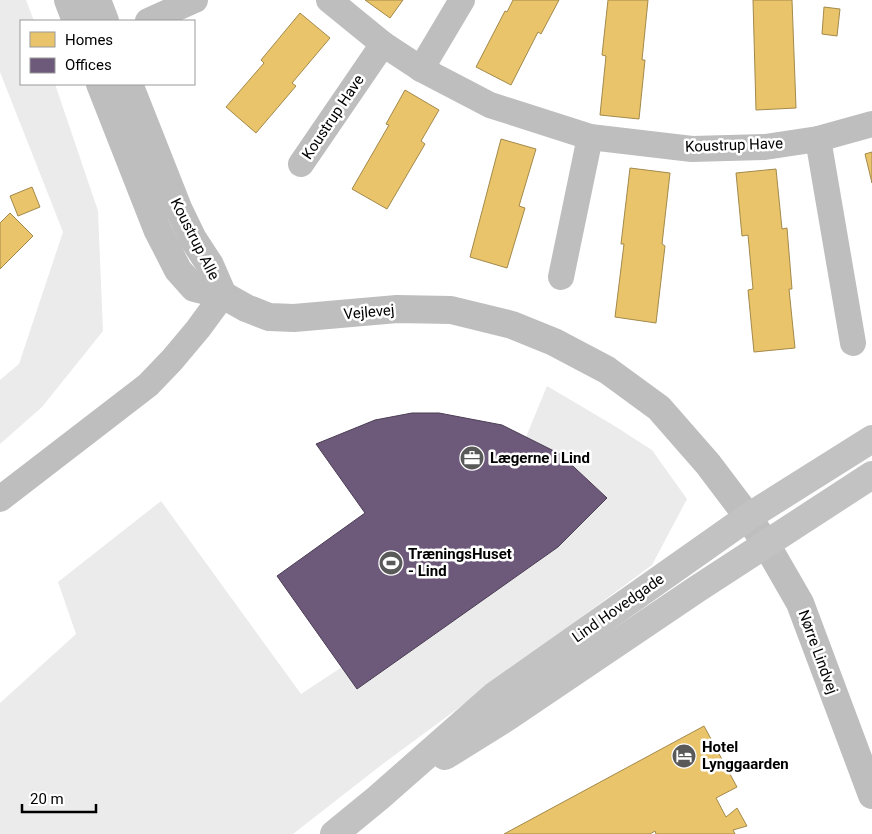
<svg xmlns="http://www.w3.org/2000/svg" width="872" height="834" font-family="Roboto,sans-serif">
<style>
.green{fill:#ebebeb}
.homes{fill:#e9c46a;stroke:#a3894a}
.offices{fill:#6d597a;stroke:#4c3e55}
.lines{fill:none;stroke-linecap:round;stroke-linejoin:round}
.minor{stroke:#bebebe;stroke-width:26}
.tertiary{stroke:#bebebe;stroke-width:28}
.secondary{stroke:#c2c2c2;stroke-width:28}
.labels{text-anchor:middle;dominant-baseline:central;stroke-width:5;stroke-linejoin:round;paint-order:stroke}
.street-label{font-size:15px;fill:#000;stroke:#fff}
.poi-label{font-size:15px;font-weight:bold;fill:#000;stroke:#fff;text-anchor:start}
</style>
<rect width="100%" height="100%" fill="#fff"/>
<g class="green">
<path d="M 0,0 L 26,0 L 34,21 L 21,21 L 21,84 L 55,84 L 98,211 L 103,331 L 42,407 L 0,444 L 0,380 L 19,364 L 63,232 L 0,72 Z"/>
<path d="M 547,386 L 613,425 L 652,450 L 687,499 L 652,565 L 384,763 L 293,834 L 0,834 L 0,703 L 76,634 L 58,582 L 161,501 L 301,694 L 342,667 L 358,689 L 558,547 L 607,498 L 560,454 L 526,437 Z"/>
</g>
<g class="homes">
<path d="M 365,0 L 403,0 L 390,18 Z"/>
<path d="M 513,0 L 559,0 L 541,34 L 538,32 L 511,85 L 476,67 L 505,11 L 507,12 Z"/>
<path d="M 608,0 L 648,0 L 642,60 L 645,60 L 639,119 L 600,115 L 606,56 L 602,55 Z"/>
<path d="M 753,0 L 792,0 L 796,108 L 756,110 Z"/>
<path d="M 824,7 L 840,9 L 837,36 L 822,34 Z"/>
<path d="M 300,13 L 330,38 L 292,83 L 296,86 L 256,133 L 226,107 L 264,63 L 261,60 Z"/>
<path d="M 405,90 L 439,110 L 421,141 L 425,144 L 387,209 L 352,189 L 389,125 L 386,124 Z"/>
<path d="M 501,139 L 536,149 L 519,206 L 525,208 L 507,268 L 470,257 Z"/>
<path d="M 872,152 L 872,183 L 865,154 Z"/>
<path d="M 630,168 L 670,173 L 662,244 L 665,246 L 656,323 L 615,317 L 624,244 L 621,244 Z"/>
<path d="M 776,169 L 782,229 L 787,228 L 792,289 L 789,289 L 795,348 L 754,352 L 748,290 L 753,289 L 748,235 L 742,236 L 736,173 Z"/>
<path d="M 32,187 L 40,207 L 18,216 L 10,196 Z"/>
<path d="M 10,213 L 33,236 L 0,269 L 0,223 Z"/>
<path d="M 704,726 L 737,787 L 716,798 L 726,817 L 737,808 L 747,826 L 733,830 L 735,834 L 656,834 L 655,831 L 650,834 L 504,834 Z"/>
</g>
<path class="offices" d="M 412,413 L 439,413 L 502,425 L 560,454 L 607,498 L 558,547 L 357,689 L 277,576 L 365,513 L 316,444 L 375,420 Z"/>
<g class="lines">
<g class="minor">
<path d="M 329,0 L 383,44 L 421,69 L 490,105 L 590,137 L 692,149 L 765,147 L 818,139 L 872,124"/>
<path d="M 148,21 L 195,0"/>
<path d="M 421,69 L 462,0"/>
<path d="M 818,139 L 853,343"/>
<path d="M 301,164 L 383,44"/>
<path d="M 561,277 L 590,137"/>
<path d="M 0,499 L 148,385 L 172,360 L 198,329 L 223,295"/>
</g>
<g class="tertiary">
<path d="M 68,0 L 76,21"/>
<path d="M 97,0 L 105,21"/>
<path d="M 100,84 L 157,229 L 178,270 L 194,288 L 223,295 L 246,308 L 269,317 L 294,318 L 397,309 L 451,310 L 512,325 L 554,342 L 607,370 L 659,408 L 708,464 L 748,517 L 766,544 L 800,603 L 872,795"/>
<path d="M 129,84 L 178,208 L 193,239 L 210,265 L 223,295"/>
</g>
<g class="secondary">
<path d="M 445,756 L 509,716 L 697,589 L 872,475"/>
<path d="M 334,834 L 378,798 L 494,696 L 748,517 L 872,439"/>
</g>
</g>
<defs>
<symbol id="office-disc" viewBox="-11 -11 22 22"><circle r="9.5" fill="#595959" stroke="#fff"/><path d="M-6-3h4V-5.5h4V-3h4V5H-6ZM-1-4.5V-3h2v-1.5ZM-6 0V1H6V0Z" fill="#fff"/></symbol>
<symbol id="stadium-disc" viewBox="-11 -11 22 22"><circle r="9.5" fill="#595959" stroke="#fff"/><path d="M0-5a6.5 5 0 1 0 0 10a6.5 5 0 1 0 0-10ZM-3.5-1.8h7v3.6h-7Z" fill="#fff"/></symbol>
<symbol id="hotel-disc" viewBox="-11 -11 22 22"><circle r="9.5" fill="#595959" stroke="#fff"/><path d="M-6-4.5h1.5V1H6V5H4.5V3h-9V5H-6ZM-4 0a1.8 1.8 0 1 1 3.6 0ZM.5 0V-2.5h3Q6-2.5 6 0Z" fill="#fff"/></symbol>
</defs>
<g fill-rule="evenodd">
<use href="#office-disc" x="458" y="444" width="28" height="28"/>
<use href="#stadium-disc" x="377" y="549" width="28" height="28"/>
<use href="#hotel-disc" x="670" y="742" width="28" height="28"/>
</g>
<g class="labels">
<g class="street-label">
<text transform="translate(333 117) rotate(-56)">Koustrup Have</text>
<text transform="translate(734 145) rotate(-2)">Koustrup Have</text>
<text transform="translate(195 239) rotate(63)">Koustrup Alle</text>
<text transform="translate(369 312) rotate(-5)">Vejlevej</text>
<text transform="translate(618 608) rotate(-35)">Lind Hovedgade</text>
<text transform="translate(818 652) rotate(70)">Nørre Lindvej</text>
</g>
<g class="poi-label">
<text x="490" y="458">Lægerne i Lind</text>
<text x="408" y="554">TræningsHuset<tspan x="408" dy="17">- Lind</tspan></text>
<text x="702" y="747">Hotel<tspan x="702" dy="17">Lynggaarden</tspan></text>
</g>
</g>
<rect x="20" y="20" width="175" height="65" fill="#ffffff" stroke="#999999"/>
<rect x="30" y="32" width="25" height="15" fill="#e9c46a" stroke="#999999"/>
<text x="65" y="45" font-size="15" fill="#000000">Homes</text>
<rect x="30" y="58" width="25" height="15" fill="#6d597a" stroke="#999999"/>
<text x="65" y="70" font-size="15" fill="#000000">Offices</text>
<path d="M22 804v8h74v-8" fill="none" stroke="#000000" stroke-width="2.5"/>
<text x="30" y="804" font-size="15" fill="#000000" stroke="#ffffff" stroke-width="4" paint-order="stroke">20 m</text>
</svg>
